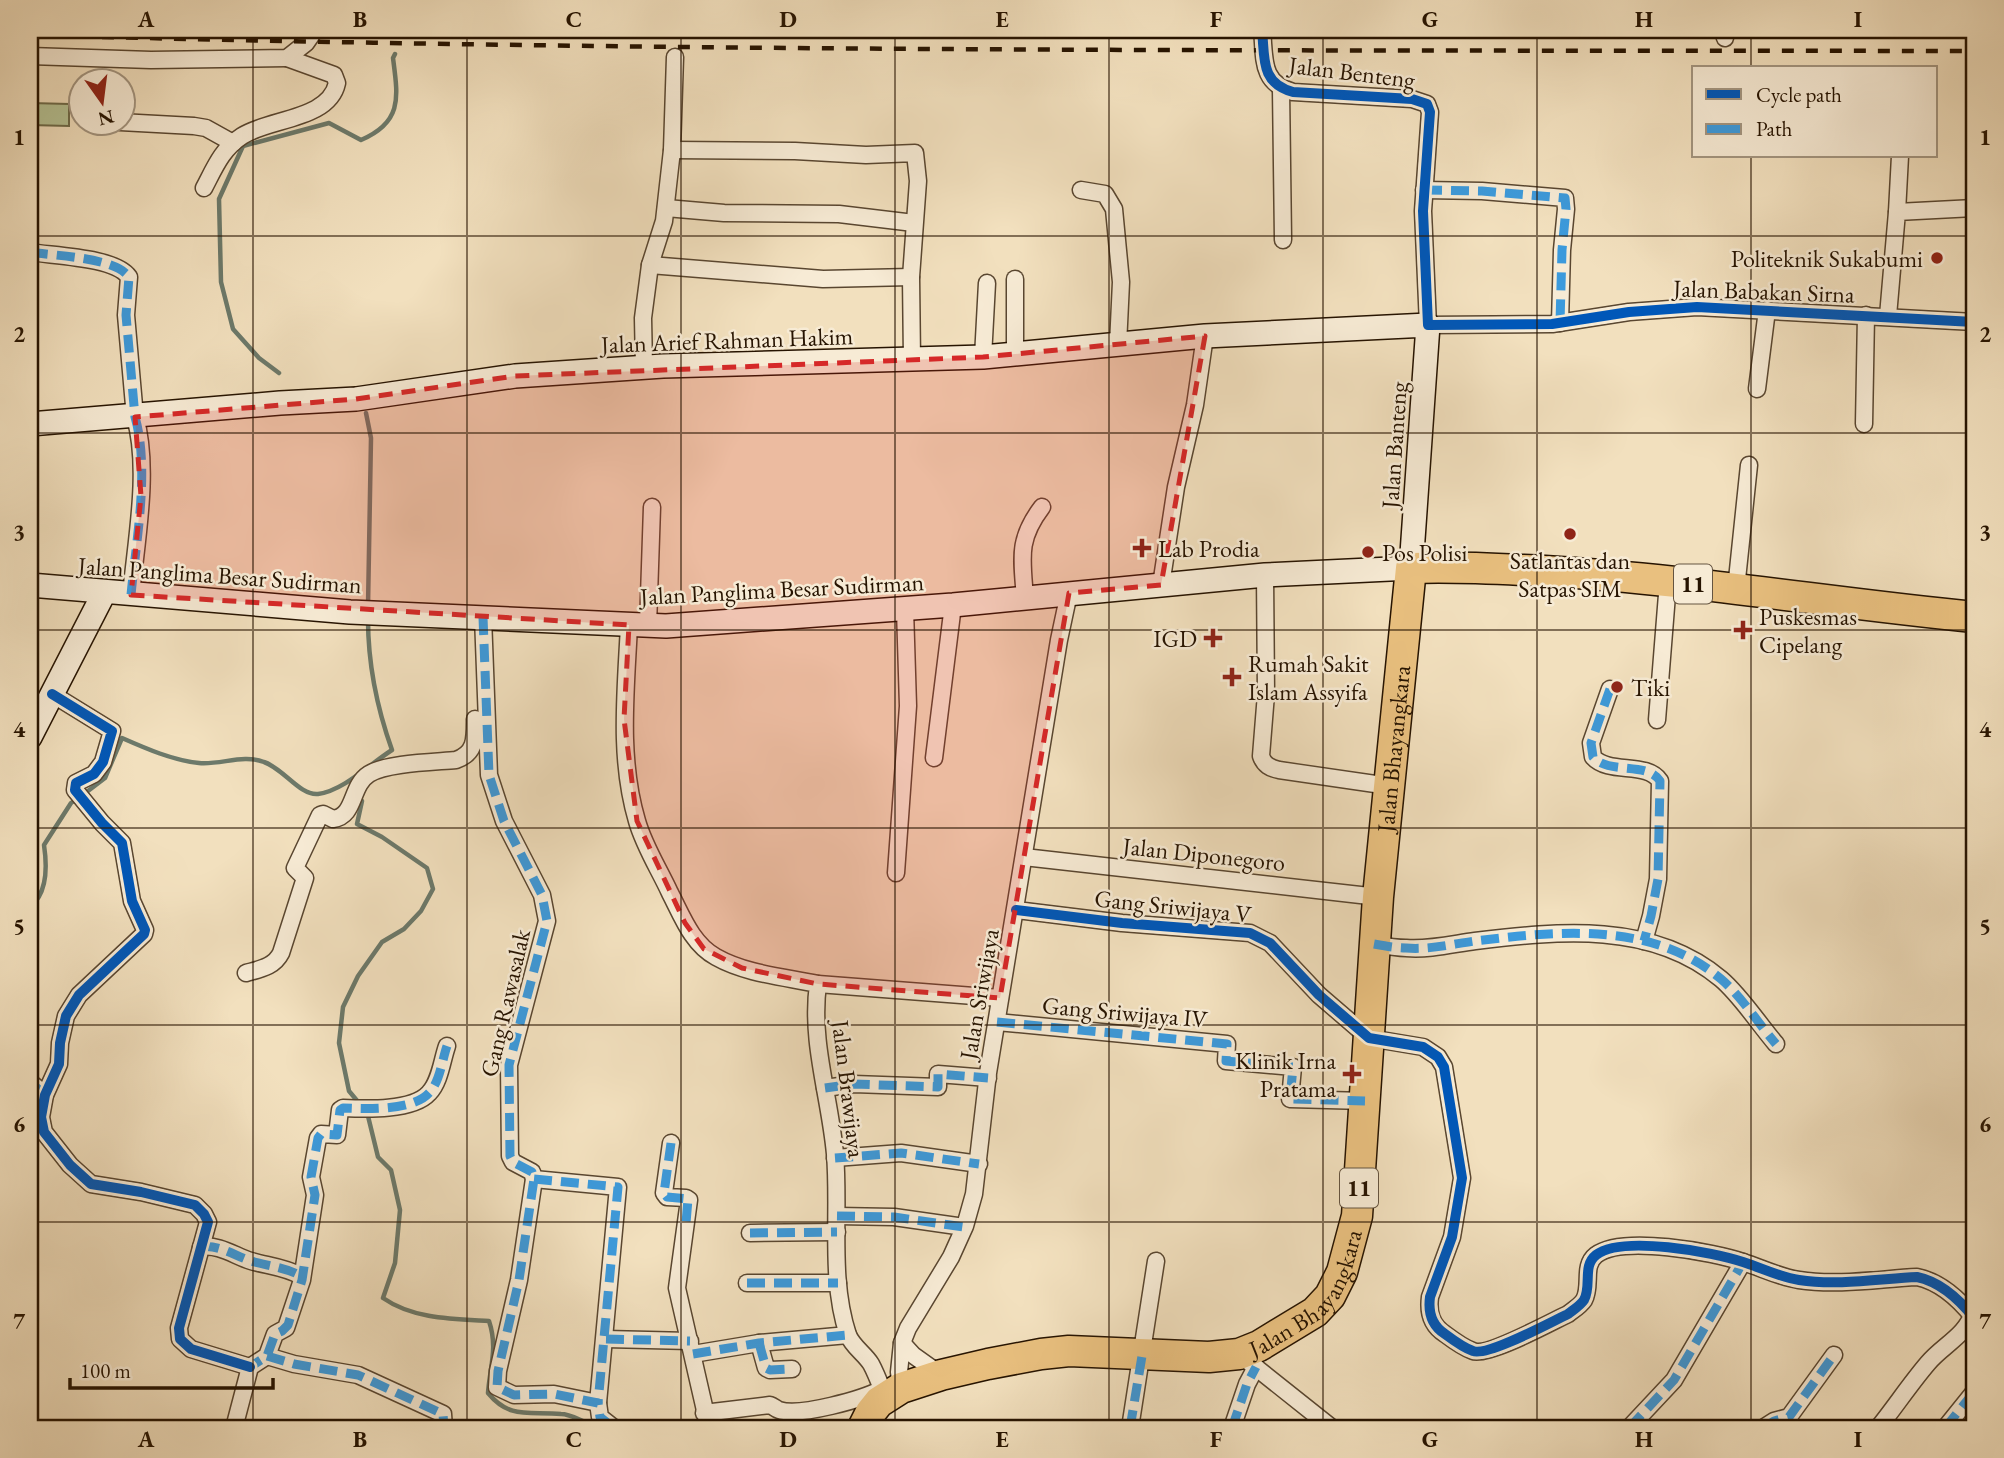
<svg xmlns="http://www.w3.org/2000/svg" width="2004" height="1458" font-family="'EB Garamond',serif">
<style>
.green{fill:#b6c395;stroke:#6e6b4a;stroke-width:2}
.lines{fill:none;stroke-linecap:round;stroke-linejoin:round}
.stream{stroke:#6c796a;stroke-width:4.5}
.street-casing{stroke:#594630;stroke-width:19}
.secondary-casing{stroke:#261300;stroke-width:26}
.highway-casing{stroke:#261300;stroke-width:33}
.street{stroke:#f7ebd5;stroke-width:16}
.secondary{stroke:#f7ebd5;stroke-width:23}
.highway{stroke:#e9c07f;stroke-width:30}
.rail{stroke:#261300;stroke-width:4.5;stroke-dasharray:12 12;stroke-linecap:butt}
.quiet{stroke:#3c9adc;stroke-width:9;stroke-dasharray:18 9;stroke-linecap:butt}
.cycleway-casing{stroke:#f7ebd5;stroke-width:15}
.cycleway{stroke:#0057b8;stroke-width:10}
.marked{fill:#d62828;fill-opacity:0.2;stroke:#d62828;stroke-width:5;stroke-dasharray:14 9;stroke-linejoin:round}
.grid{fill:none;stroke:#261300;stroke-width:2;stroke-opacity:0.55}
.poi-dot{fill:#8f2418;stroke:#f7ebd5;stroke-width:2.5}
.labels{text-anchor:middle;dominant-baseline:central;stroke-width:5;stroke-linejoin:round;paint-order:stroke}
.shield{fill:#f7ebd5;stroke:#655440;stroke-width:2}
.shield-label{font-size:23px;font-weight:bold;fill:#261300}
.street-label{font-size:24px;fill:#261300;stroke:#f7ebd5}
.poi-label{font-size:24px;fill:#261300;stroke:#f7ebd5;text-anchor:start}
.neatline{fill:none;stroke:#261300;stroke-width:2.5}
.grid-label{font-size:23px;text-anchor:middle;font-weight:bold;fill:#261300}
</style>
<rect width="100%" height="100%" fill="#f2e0be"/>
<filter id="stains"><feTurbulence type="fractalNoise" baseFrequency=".00286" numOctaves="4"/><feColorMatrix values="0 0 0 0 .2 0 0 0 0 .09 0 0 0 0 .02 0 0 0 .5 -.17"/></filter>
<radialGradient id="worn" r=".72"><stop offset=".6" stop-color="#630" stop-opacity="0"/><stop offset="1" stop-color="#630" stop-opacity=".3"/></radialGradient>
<path class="green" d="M 30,103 L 69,104 L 69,126 L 30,125 Z"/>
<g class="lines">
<g class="stream">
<path d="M 279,373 L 259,358 L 233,329 L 221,282 L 219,199 L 243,146 L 329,123 L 361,140 C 403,122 398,97 393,58 L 395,54"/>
<path d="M 366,413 L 371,438 L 368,607"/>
<path d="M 84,794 L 105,778 L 122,738 C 147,749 172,760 199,763 C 221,765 243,754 264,762 C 283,768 300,796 318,794 C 343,791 370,764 392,750 C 377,708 368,665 368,619"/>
<path d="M 357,795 L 362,801 L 357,824 L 382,837 L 427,868 L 433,889 L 421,911 L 404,929 L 382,942 L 358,976 L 343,1007 L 339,1043 L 349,1091 L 359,1103"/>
<path d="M 30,907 C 48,893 47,865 44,845 L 71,803 L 77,799"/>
<path d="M 367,1112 L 378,1157 L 391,1170 L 400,1210 L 395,1263 L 383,1298 C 413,1319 453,1319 489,1321 C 498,1348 490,1366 488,1393 C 510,1420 530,1411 561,1414 C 568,1414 576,1418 583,1421 L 586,1428"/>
</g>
<defs>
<g id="street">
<path d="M 1262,30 C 1265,58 1260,83 1293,92 L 1412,99 L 1427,104 L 1430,112 L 1423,211 L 1428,325 L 1552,324 L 1629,312 L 1697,307 L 1974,322"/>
<path d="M 1723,30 L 1725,38"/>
<path d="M 30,56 L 151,60 L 287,58 L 306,43 L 315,30"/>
<path d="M 1281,89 L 1283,240"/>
<path d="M 120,122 L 194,126 L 206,128 L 233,143"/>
<path d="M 672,150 L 795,151 L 866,155 L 915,153 L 918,181 L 911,277 L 912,360"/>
<path d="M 204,188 C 215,167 222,149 242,136 C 270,118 329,120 337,83 L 334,75 L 287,58"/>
<path d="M 1081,190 L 1105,194 L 1114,209 L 1121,282 L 1118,345"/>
<path d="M 1424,190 L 1482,191 L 1565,198 L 1566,209 L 1562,250 L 1560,323"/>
<path d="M 666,208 L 724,213 L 839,214 L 914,223"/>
<path d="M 1897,212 L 1900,156"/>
<path d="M 30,252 C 54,256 115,257 129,277 L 126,315 L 135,417 C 150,469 136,541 131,595"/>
<path d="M 650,265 L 823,279 L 911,277"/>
<path d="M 1888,316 L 1897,212 L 1974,208"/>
<path d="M 1015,354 L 1015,279"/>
<path d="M 983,357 L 987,283"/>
<path d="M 644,367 L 643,318 L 650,265 L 664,221 L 672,150 L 675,57"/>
<path d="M 1757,389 L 1767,310"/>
<path d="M 1864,424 L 1866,315"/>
<path d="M 1265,575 L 1266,694 L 1261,756 C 1264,765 1270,768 1279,770 L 1389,786"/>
<path d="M 1161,585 L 1176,487 L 1195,405 L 1205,336"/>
<path d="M 1736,589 L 1749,465"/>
<path d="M 1025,598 C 1022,558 1017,540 1042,507"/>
<path d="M 483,617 L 489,775 L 504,821 L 542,895 L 547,921 L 509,1065 L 510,1156 L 513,1162 L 532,1172 L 534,1179 L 519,1280 L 498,1371 L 497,1387 L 514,1395 L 554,1394 L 598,1403 L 600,1417 L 614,1428"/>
<path d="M 629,625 C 626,690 618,757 637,821 C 644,846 659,869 670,893 C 682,916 692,944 716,957 C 746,974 785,977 818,984 C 810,1042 830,1097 835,1154 C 840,1213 829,1278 848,1335 C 853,1347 864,1353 871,1364 C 877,1375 881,1387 886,1399"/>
<path d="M 648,626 L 652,507"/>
<path d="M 1610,689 L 1591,743 L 1593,757 C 1609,775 1647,761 1660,781 L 1658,879 L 1651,916 L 1644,941"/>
<path d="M 52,694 L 112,731 L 103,762 L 94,774 L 76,783 L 75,790 L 102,823 L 122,843 L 132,901 L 145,930 L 144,934 L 79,995 L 66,1016 L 60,1043 L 59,1064 L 45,1095 L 41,1117 L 44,1132 L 70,1165 L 91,1184 L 141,1192 L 195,1205 L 204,1214 L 208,1222 L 179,1328 L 180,1339 L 191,1349 L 250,1367"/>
<path d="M 1657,720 L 1668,582"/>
<path d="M 934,758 L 953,605"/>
<path d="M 1024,857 L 1378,897"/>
<path d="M 896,873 L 908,706 L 905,609"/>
<path d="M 1016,910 L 1122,923 L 1250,933 L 1270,943 L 1319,995 L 1369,1038 L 1423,1047 L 1438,1057 L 1444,1067 L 1462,1178 L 1452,1237 L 1430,1297 C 1428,1312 1431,1325 1445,1334 C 1453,1340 1464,1348 1473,1351 C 1487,1357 1551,1322 1568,1314 C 1573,1310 1580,1306 1584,1300 C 1592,1286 1582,1266 1596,1255 C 1622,1235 1713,1252 1743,1262 C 1762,1268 1779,1277 1799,1280 C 1837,1286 1879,1279 1917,1277 C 1941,1282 1959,1299 1974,1318"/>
<path d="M 1374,944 C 1385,946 1396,948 1406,948 C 1429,950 1453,944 1475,941 C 1559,931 1652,921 1721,979 C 1741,996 1758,1023 1776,1044"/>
<path d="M 246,973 C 260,969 274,967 281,953 L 305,878 L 295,868 L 320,815 L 323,814 L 333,819 C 356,816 350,786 369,774 C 386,763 435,762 456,760 C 476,753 475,738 475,719"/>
<path d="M 818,984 L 1000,998"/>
<path d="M 997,1022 L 1227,1044 L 1226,1061 L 1293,1067 L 1290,1099 L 1365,1101"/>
<path d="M 30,1082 L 45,1095"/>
<path d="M 825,1088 L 854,1084 L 938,1087 L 938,1074 L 988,1078"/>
<path d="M 671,1143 L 664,1193 L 667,1197 L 686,1198 L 689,1200 L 677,1288 L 709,1428"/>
<path d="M 835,1158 L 901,1153 L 979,1164"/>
<path d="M 534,1179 L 618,1187 L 598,1403"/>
<path d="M 837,1216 L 894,1217 L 964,1227"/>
<path d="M 750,1233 L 837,1232"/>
<path d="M 201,1247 C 219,1244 235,1256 251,1261 C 268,1266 285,1267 301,1276"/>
<path d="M 747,1283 L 838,1283"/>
<path d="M 606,1339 L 690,1341"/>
<path d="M 759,1343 L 766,1368 L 770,1370 L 792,1369"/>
<path d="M 902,1343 L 913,1355 L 941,1375"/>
<path d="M 693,1354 L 759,1343 L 848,1335"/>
<path d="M 1239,1354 L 1332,1428"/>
<path d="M 267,1356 L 294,1364 L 358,1375 L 443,1414 L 444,1428"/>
<path d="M 901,1388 L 899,1372 L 902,1343 L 908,1328 L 951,1257 L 965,1226 L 974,1194 L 988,1073 L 1059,640 L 1069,593"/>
<path d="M 704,1413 L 770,1405 C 773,1406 776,1409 779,1410 C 800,1417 863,1399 882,1389"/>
<path d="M 234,1428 L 250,1367 L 267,1356 L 275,1334 L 286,1328 L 302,1280 L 315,1195 L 311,1177 L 318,1138 L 321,1134 L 337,1135 L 340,1110 L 343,1108 C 366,1109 413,1111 429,1093 C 440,1082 442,1060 447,1046"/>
<path d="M 1130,1428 L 1156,1261"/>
<path d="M 1232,1428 L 1247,1384 L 1256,1367"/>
<path d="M 1629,1428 L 1674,1380 L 1743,1262"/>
<path d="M 1763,1428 L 1774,1421 L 1789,1417 L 1834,1355"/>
<path d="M 1878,1428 C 1895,1407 1910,1384 1928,1363 C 1943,1345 1966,1336 1974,1311"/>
<path d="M 1945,1428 L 1974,1392"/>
</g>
<g id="secondary">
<path d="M 30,424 L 280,403 L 356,399 L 515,376 L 663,366 L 983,357 L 1205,336 L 1428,325 L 1411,568 L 1265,575 L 953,605 L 666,626 L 350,612 L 30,585"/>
<path d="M 30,737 L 104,593"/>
</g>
<g id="highway">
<path id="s1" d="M 863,1428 L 871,1412 L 879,1402 L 901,1388 L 941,1375 L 988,1364 L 1041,1354 L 1069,1351 L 1209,1357 L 1239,1354 L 1259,1346 L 1315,1312 L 1330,1296 L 1342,1272 L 1357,1216 L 1378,897 L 1411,568 C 1456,566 1500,569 1545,571 C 1688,579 1831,603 1974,617"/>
</g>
</defs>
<use href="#street" class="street-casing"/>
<use href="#secondary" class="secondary-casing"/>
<use href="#highway" class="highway-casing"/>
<use href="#street" class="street"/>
<use href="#secondary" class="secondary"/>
<use href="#highway" class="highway"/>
<path class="rail" d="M 30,35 C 678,53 1326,50 1974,51"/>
<g class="quiet">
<path d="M 1424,190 L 1482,191 L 1565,198 L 1566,209 L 1562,250 L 1560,323"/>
<path d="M 30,252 C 54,256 115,257 129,277 L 126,315 L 135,417 C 150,469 136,541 131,595"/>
<path d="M 483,617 L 489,775 L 504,821 L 542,895 L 547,921 L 509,1065 L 510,1156 L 513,1162 L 532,1172 L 534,1179 L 519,1280 L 498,1371 L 497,1387 L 514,1395 L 554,1394 L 598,1403 L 600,1417 L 614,1428"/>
<path d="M 1610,689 L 1591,743 L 1593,757 C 1609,775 1647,761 1660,781 L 1658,879 L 1651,916 L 1644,941"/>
<path d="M 1374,944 C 1385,946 1396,948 1406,948 C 1429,950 1453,944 1475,941 C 1559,931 1652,921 1721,979 C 1741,996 1758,1023 1776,1044"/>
<path d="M 997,1022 L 1227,1044 L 1226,1061 L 1293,1067 L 1290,1099 L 1365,1101"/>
<path d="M 30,1082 L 45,1095"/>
<path d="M 825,1088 L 854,1084 L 938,1087 L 938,1074 L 988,1078"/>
<path d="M 671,1143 L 664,1193 L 667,1197 L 688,1199 L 686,1223"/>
<path d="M 835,1158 L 901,1153 L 979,1164"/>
<path d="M 534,1179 L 618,1187 L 598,1403"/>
<path d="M 837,1216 L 894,1217 L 964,1227"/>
<path d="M 750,1233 L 837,1232"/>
<path d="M 201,1247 C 219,1244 235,1256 251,1261 C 268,1266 285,1267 301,1276"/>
<path d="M 747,1283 L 838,1283"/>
<path d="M 606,1339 L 690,1341"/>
<path d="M 759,1343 L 766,1368 L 770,1370 L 792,1369"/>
<path d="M 693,1354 L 759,1343 L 848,1335"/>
<path d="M 267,1356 L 294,1364 L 358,1375 L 443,1414 L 444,1428"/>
<path d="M 245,1365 L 250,1367 L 267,1356 L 275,1334 L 282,1331 L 288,1325 L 302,1280 L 315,1195 L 311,1177 L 318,1138 L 321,1134 L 337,1135 L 340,1110 L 343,1108 C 366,1109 413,1111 429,1093 C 440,1082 442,1060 447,1046"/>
<path d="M 1130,1428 L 1142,1356"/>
<path d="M 1232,1428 L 1247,1384 L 1256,1367"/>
<path d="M 1629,1428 L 1674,1380 L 1743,1262"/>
<path d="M 1763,1428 L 1774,1421 L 1789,1417 L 1834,1355"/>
<path d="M 1945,1428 L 1974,1392"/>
</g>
<defs>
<g id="cycleway">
<path d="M 1262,30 C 1265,58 1260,83 1293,92 L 1412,99 L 1427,104 L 1430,112 L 1423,211 L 1428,325 L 1552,324 L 1629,312 L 1697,307 L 1974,322"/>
<path d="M 52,694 L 112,731 L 103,762 L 94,774 L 76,783 L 75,790 L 102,823 L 122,843 L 132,901 L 145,930 L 144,934 L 79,995 L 66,1016 L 60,1043 L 59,1064 L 45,1095 L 41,1117 L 44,1132 L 70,1165 L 91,1184 L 141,1192 L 195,1205 L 204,1214 L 208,1222 L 179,1328 L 180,1339 L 191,1349 L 250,1367"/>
<path d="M 1016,910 L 1122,923 L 1250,933 L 1270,943 L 1319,995 L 1369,1038 L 1423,1047 L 1438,1057 L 1444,1067 L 1462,1178 L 1452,1237 L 1430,1297 C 1428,1312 1431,1325 1445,1334 C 1453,1340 1464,1348 1473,1351 C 1487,1357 1551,1322 1568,1314 C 1573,1310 1580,1306 1584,1300 C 1592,1286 1582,1266 1596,1255 C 1622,1235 1713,1252 1743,1262 C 1762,1268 1779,1277 1799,1280 C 1837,1286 1879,1279 1917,1277 C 1941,1282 1959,1299 1974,1318"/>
</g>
</defs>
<use href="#cycleway" class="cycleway-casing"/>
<use href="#cycleway" class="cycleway"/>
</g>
<path class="marked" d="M 1205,336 L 1161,585 L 1069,593 L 1000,998 L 818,984 L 742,968 L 704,949 L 685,923 L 637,821 L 624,719 L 629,625 L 131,595 L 141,496 L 135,417 L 356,399 L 515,376 L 983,357 Z"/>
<path class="grid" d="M 253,30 L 253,1428M 467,30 L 467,1428M 681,30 L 681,1428M 895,30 L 895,1428M 1109,30 L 1109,1428M 1323,30 L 1323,1428M 1537,30 L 1537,1428M 1751,30 L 1751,68M 1751,156 L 1751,1428M 30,236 L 1974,236M 30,433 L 1974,433M 30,630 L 1974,630M 30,828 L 1974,828M 30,1025 L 1974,1025M 30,1222 L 1974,1222"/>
<g class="poi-dot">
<circle cx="1937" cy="258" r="7"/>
<circle cx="1570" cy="534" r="7"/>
<path d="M1138.5 537.5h7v7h7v7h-7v7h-7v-7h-7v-7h7z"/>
<circle cx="1368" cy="552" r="7"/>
<path d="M1739.5 619.5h7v7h7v7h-7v7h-7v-7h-7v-7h7z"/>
<path d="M1209.5 627.5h7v7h7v7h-7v7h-7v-7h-7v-7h7z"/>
<path d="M1228.5 666.5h7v7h7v7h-7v7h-7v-7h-7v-7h7z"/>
<circle cx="1617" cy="687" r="7"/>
<path d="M1348.5 1063.5h7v7h7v7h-7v7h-7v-7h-7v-7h7z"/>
</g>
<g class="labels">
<g class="shield">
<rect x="1674" y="564.5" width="38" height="39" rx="5"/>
<rect x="1340" y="1168.5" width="38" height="39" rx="5"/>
</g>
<g class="shield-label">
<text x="1693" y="584">11</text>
<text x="1359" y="1188">11</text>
</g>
<g class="street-label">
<text transform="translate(1352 72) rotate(7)">Jalan Benteng</text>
<text transform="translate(1764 291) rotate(2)">Jalan Babakan Sirna</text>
<text transform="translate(727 340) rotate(-2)">Jalan Arief Rahman Hakim</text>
<text transform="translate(1394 445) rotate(-86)">Jalan Banteng</text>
<text transform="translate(220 575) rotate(4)">Jalan Panglima Besar Sudirman</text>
<text transform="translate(782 589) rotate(-3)">Jalan Panglima Besar Sudirman</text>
<text stroke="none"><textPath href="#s1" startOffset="1062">Jalan Bhayangkara</textPath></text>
<text transform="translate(1204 854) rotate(6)">Jalan Diponegoro</text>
<text transform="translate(1173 906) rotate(6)">Gang Sriwijaya V</text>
<text transform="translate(979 994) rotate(-80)">Jalan Sriwijaya</text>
<text transform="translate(505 1003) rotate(-77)">Gang Rawasalak</text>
<text transform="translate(1125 1012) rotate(5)">Gang Sriwijaya IV</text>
<text transform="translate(849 1089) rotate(83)">Jalan Brawijaya</text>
<text stroke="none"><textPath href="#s1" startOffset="495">Jalan Bhayangkara</textPath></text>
</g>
<g class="poi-label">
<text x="1923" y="258" text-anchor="end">Politeknik Sukabumi</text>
<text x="1158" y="548">Lab Prodia</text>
<text x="1382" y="552">Pos Polisi</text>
<text x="1570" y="560" text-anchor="middle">Satlantas dan<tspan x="1570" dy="28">Satpas SIM</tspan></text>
<text x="1759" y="616">Puskesmas<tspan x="1759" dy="28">Cipelang</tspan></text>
<text x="1197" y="638" text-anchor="end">IGD</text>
<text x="1248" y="663">Rumah Sakit<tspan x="1248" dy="28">Islam Assyifa</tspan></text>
<text x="1631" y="687">Tiki</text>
<text x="1336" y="1060" text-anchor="end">Klinik Irna<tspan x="1336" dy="28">Pratama</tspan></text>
</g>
</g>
<rect width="2004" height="1458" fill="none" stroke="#f2e0be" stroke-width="77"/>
<rect x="1692" y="66" width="245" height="91" fill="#f7ebd5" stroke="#a39580" stroke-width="2"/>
<rect x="1706" y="89" width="35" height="10" fill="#0057b8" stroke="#a39580" stroke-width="2"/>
<text x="1756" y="102" font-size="21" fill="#261300">Cycle path</text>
<rect x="1706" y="124" width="35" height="10" fill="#3c9adc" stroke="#a39580" stroke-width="2"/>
<text x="1756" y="136" font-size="21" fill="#261300">Path</text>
<g transform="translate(102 102) rotate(166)"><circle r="33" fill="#f7ebd5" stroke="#a39580" stroke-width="2"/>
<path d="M0-5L12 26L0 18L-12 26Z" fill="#8f2418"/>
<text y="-10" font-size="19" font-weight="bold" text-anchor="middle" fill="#261300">N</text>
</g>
<path d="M70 1378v10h203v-10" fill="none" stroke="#261300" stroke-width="3.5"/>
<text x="80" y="1378" font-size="21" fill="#261300" stroke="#f7ebd5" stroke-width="5" paint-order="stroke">100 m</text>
<rect x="38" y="38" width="1928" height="1382" class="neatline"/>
<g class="grid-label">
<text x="146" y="27">A</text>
<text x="360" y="27">B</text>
<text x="574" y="27">C</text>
<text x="788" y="27">D</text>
<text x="1002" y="27">E</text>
<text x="1216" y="27">F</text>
<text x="1430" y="27">G</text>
<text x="1644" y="27">H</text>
<text x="1858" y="27">I</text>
<text x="19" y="145">1</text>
<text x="1985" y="145">1</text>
<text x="19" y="342">2</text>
<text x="1985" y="342">2</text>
<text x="19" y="540">3</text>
<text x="1985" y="540">3</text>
<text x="19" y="737">4</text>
<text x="1985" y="737">4</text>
<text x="19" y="934">5</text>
<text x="1985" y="934">5</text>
<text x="19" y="1132">6</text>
<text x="1985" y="1132">6</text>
<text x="19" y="1329">7</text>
<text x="1985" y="1329">7</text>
<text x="146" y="1447">A</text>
<text x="360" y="1447">B</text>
<text x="574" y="1447">C</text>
<text x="788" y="1447">D</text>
<text x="1002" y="1447">E</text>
<text x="1216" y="1447">F</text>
<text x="1430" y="1447">G</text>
<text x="1644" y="1447">H</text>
<text x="1858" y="1447">I</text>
</g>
<rect width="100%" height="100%" filter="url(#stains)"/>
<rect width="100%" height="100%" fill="url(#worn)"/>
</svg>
